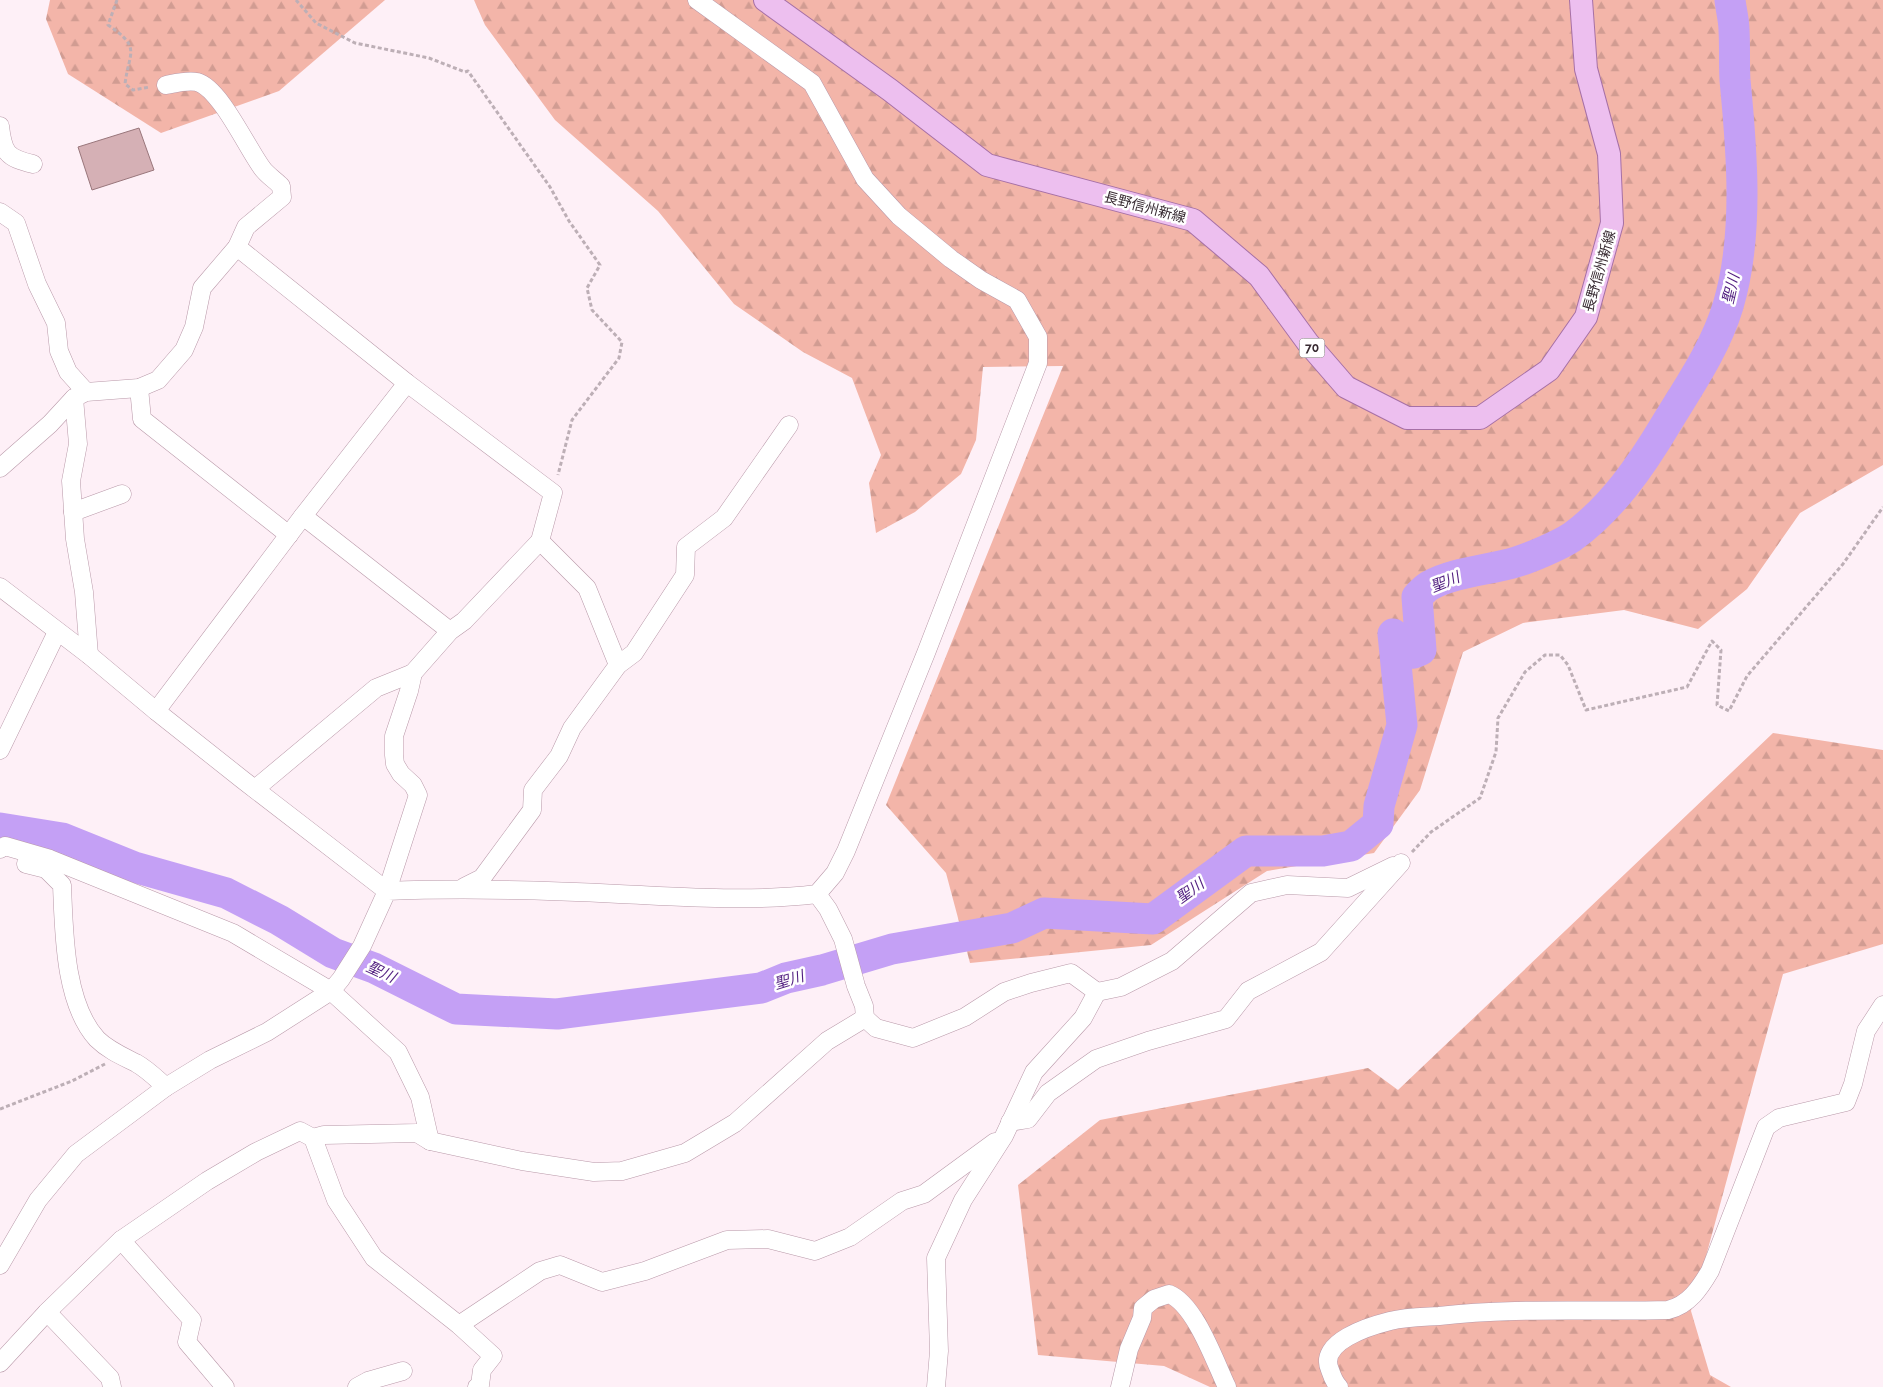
<svg xmlns="http://www.w3.org/2000/svg" width="1883" height="1387" font-family="Raleway,'Noto Sans JP',sans-serif">
<style>
.forest{fill:url(#forest-firs)}
.lines{fill:none;stroke-linecap:round;stroke-linejoin:round}
.river{stroke:#c4a0f5;stroke-width:31}
.building{fill:#d5b0b5;stroke:#99767b}
.minor-casing{stroke:#b999a9;stroke-width:19}
.major-casing{stroke:#a670a6;stroke-width:24}
.path{stroke:#bdafb6;stroke-width:3;stroke-dasharray:4 2.5;stroke-linecap:butt}
.minor{stroke:#fff;stroke-width:18}
.major{stroke:#edbfef;stroke-width:22}
.labels{text-anchor:middle;dominant-baseline:central;stroke-width:5;stroke-linejoin:round;paint-order:stroke}
.shield{fill:#fff;stroke:#746b70;stroke-width:1}
.shield-label{font-size:12px;font-weight:bold;fill:#382b32}
.street-label{font-size:14px;fill:#382b32;stroke:#fff}
.water-label{font-size:15px;font-style:italic;fill:#501d7f;stroke:#fff}
</style>
<defs>
<pattern id="forest-firs" width="22" height="20" patternUnits="userSpaceOnUse" patternTransform="scale(1.25)"><rect width="22" height="20" fill="#f3b5a9"/><path d="M5 1l3.5 6h-7zM16 11l3.5 6h-7z" fill="#d19c92"/></pattern>
</defs>
<rect width="100%" height="100%" fill="#fef0f7"/>
<g class="forest">
<path d="M 50,0 L 385,0 L 279,91 L 161,133 L 68,74 L 46,19 Z"/>
<path d="M 474,0 L 1883,0 L 1883,465 L 1800,513 L 1747,589 L 1698,629 L 1624,610 L 1523,623 L 1463,652 L 1420,790 L 1374,853 L 1267,871 L 1151,945 L 970,963 L 946,873 L 886,805 L 1063,366 L 983,367 L 976,440 L 961,474 L 915,512 L 876,533 L 869,483 L 881,455 L 852,378 L 803,352 L 734,304 L 658,211 L 555,120 L 485,25 Z"/>
<path d="M 1773,733 L 1883,750 L 1883,944 L 1783,974 L 1691,1311 L 1710,1375 L 1731,1387 L 1210,1387 L 1164,1366 L 1038,1355 L 1018,1185 L 1100,1120 L 1368,1068 L 1398,1090 Z"/>
</g>
<g class="lines">
<path class="river" d="M 0,828 L 62,838 L 134,867 L 226,893 L 279,920 L 333,953 L 374,968 L 456,1009 L 557,1014 L 761,988 L 786,978 L 822,970 L 892,949 L 1012,928 L 1044,913 L 1153,919 L 1246,851 L 1323,851 L 1351,846 L 1378,824 L 1379,806 L 1402,725 L 1393,634 L 1414,653 L 1421,650 L 1417,597 C 1421,593 1424,589 1429,586 C 1453,572 1490,570 1516,562 C 1530,558 1560,545 1572,537 C 1612,508 1641,466 1666,424 C 1689,386 1715,349 1728,306 C 1749,236 1742,152 1735,80 C 1734,63 1735,47 1734,30 C 1734,20 1731,10 1730,0"/>
</g>
<path class="building" d="M 139,128 L 154,170 L 92,190 L 78,147 Z"/>
<g class="lines">
<defs>
<g id="minor">
<path d="M 0,126 C 3,153 7,158 33,164"/>
<path d="M 0,212 L 16,223 L 37,284 L 56,323 L 59,351 L 68,372 L 86,392"/>
<path d="M 139,388 L 142,419 L 289,535"/>
<path d="M 74,398 L 78,444 L 71,481 L 75,539 L 84,592 L 89,655"/>
<path d="M 0,468 L 50,424 L 74,398 L 86,392 L 139,388 L 158,380 L 184,350 L 194,327 L 202,288 L 237,247 L 246,227 L 282,197 L 281,186 C 275,180 267,175 262,168 C 247,148 220,88 197,82 C 187,80 176,83 166,85"/>
<path d="M 73,512 L 122,494"/>
<path d="M 303,516 L 450,631"/>
<path d="M 540,541 L 587,588 L 618,665"/>
<path d="M 0,587 L 89,655 L 156,711 L 243,780 L 387,891 L 418,795 L 413,785 L 401,774 L 395,764 L 394,755 L 394,736 L 409,691 L 413,673 L 450,631 L 464,621 L 540,541 L 553,493 L 407,383 L 237,247"/>
<path d="M 156,711 L 303,516 L 407,383"/>
<path d="M 0,750 L 57,632"/>
<path d="M 255,789 L 376,688 L 413,673"/>
<path d="M 0,849 L 5,846 L 50,859 L 233,933 L 331,991 L 398,1052 L 420,1097 L 430,1141 L 417,1133 L 324,1135 L 313,1138"/>
<path d="M 26,864 L 46,869 L 62,885 C 64,931 64,1003 97,1039 C 108,1050 122,1056 136,1063 C 147,1069 157,1079 166,1087"/>
<path d="M 464,887 L 482,878 L 532,810 L 533,790 L 559,756 L 572,728 L 618,665 L 634,653 L 685,575 L 686,547 L 724,518 L 789,425"/>
<path d="M 817,894 L 828,909 L 843,939 L 856,986 L 864,1006 L 865,1018 L 876,1028 L 913,1038 L 965,1017 L 1004,992 L 1031,983 L 1071,973 L 1097,992 L 1083,1018 L 1034,1072 L 1004,1136 L 963,1200 L 936,1258 L 939,1351 L 936,1387"/>
<path d="M 1097,992 L 1121,987 L 1172,961 L 1251,893 L 1287,885 L 1348,888 L 1393,866"/>
<path d="M 1010,1122 L 1028,1119 L 1048,1093 L 1096,1059 L 1148,1041 L 1226,1019 L 1248,991 L 1321,952 L 1401,863"/>
<path d="M 430,1141 L 522,1161 L 594,1172 L 622,1171 L 685,1153 L 735,1123 L 827,1041 L 865,1018"/>
<path d="M 121,1240 L 192,1320 L 187,1342 L 225,1387"/>
<path d="M 0,1265 L 38,1200 L 76,1154 L 166,1087 L 210,1060 L 267,1032 L 331,991 L 341,979 L 362,946 L 387,891 C 465,888 542,890 619,894 C 685,897 752,902 817,894 L 835,873 L 846,851 L 926,653 L 1038,363 L 1038,337 L 1017,300 L 981,280 L 951,259 L 899,216 L 865,179 L 812,83 L 697,0"/>
<path d="M 47,1312 L 110,1378 L 112,1387"/>
<path d="M 459,1325 L 540,1271 L 560,1265 L 602,1282 L 645,1271 L 727,1240 L 768,1239 L 815,1251 L 850,1237 L 902,1201 L 924,1194 L 995,1142"/>
<path d="M 0,1363 L 47,1312 L 121,1240 L 207,1181 L 256,1152 L 300,1131 L 313,1138 L 336,1200 L 374,1258 L 459,1325 L 493,1356 L 482,1370 L 480,1385 L 477,1387"/>
<path d="M 357,1387 L 368,1381 L 403,1371"/>
<path d="M 1120,1387 L 1129,1349 L 1142,1318 L 1143,1308 L 1154,1299 L 1169,1294 C 1195,1304 1215,1362 1227,1387"/>
<path d="M 1339,1387 C 1334,1382 1332,1376 1330,1370 C 1317,1342 1370,1326 1390,1321 C 1406,1317 1423,1317 1439,1316 C 1515,1307 1592,1312 1668,1310 C 1689,1305 1700,1288 1710,1271 L 1766,1127 L 1779,1118 L 1846,1102 L 1853,1084 L 1866,1031 L 1883,1005"/>
</g>
<path id="major" d="M 765,0 L 890,90 L 987,165 L 1193,220 L 1259,276 L 1308,343 L 1346,387 L 1407,418 L 1480,418 L 1549,370 L 1586,317 L 1612,223 L 1609,154 L 1586,69 L 1581,0"/>
</defs>
<use href="#minor" class="minor-casing"/>
<use href="#major" class="major-casing"/>
<g class="path">
<path d="M 117,0 L 108,25 C 142,48 129,51 125,84 L 133,90 L 150,87"/>
<path d="M 296,0 L 316,23 L 355,43 L 429,58 L 465,72 L 468,71 L 550,187 L 569,221 L 600,265 L 587,288 L 592,310 L 622,342 L 619,358 L 572,420 L 558,475"/>
<path d="M 1412,852 L 1431,832 L 1480,798 L 1496,752 L 1498,718 L 1525,672 L 1545,655 L 1560,655 L 1568,665 L 1586,710 L 1687,687 L 1712,641 L 1721,650 L 1717,705 L 1729,711 L 1747,676 L 1843,564 L 1883,507"/>
<path d="M 0,1109 L 72,1081 L 105,1064"/>
</g>
<use href="#minor" class="minor"/>
<use href="#major" class="major"/>
</g>
<g class="labels">
<rect class="shield" x="1299.5" y="338.5" width="25" height="19" rx="4"/>
<g class="shield-label">
<text x="1312" y="348">70</text>
</g>
<g class="street-label">
<text transform="translate(1145 207) rotate(15)">長野信州新線</text>
<text transform="translate(1599 271) rotate(-74)">長野信州新線</text>
</g>
<g class="water-label">
<text transform="translate(1731 289) rotate(-77)">聖川</text>
<text transform="translate(1445 582) rotate(-22)">聖川</text>
<text transform="translate(1190 891) rotate(-36)">聖川</text>
<text transform="translate(381 972) rotate(25)">聖川</text>
<text transform="translate(789 980) rotate(-17)">聖川</text>
</g>
</g>
</svg>
